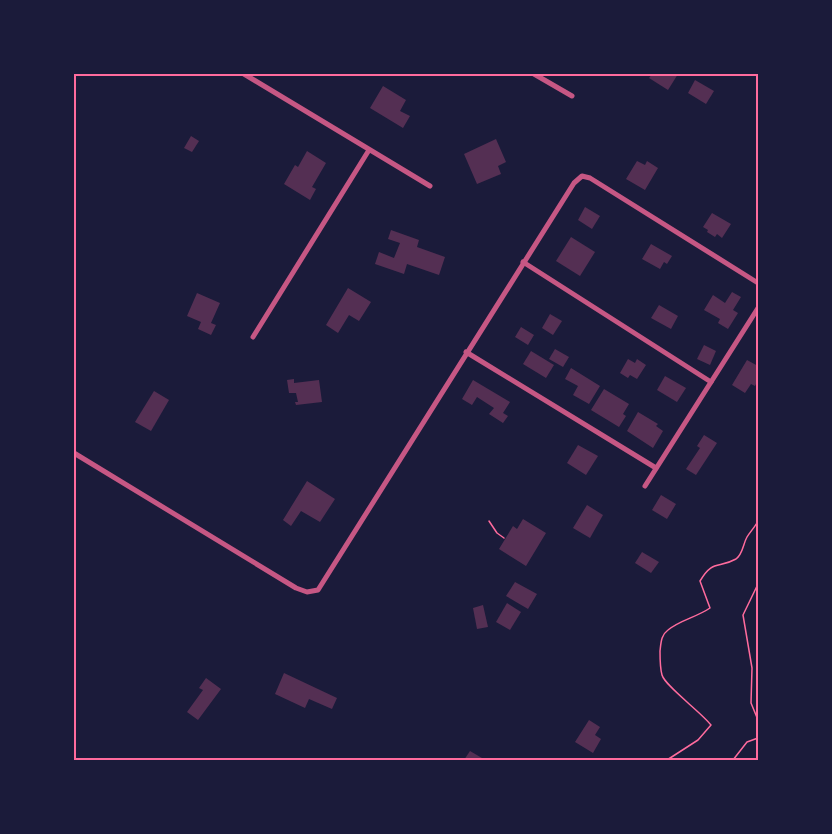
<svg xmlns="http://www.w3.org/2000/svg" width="832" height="834" font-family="Mulish,sans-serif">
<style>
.building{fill:#542f53}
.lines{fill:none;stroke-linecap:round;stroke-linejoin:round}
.path{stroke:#ff6b9d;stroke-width:1.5}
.minor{stroke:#c65784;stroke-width:5}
.neatline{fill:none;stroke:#ff6b9d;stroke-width:2}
</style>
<rect width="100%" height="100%" fill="#1b1b3a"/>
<g class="building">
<path d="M 652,74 L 678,74 L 668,90 L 649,78 Z"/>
<path d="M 695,80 L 714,91 L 706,104 L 688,93 Z"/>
<path d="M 383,86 L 406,100 L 400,111 L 410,116 L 403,128 L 370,108 Z"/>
<path d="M 191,136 L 199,141 L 192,152 L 184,148 Z"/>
<path d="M 496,139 L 506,162 L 498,166 L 501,174 L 477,184 L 464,154 Z"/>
<path d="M 307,151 L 326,163 L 312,187 L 316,189 L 310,200 L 284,184 L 295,165 L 298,167 Z"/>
<path d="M 637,161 L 645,165 L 647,161 L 658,168 L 645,190 L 626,179 Z"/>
<path d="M 585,207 L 600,216 L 592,229 L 578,220 Z"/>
<path d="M 712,213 L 731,224 L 722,238 L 717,234 L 715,237 L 707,232 L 708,230 L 703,227 Z"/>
<path d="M 391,230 L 419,240 L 417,247 L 445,257 L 439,275 L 407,264 L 404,274 L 375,264 L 379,252 L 394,258 L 400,243 L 388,239 Z"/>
<path d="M 571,237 L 595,252 L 580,276 L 556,261 Z"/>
<path d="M 651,244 L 672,256 L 667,264 L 664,262 L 660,269 L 642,259 Z"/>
<path d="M 348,288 L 371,302 L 359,321 L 349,315 L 338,333 L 326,325 Z"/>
<path d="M 732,292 L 741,297 L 733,310 L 738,313 L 728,329 L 718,323 L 720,319 L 704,310 L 713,295 L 725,303 Z"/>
<path d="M 197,293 L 220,303 L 211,323 L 216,325 L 211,335 L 198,329 L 201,322 L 187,316 Z"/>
<path d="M 659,305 L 678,316 L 671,329 L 651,318 Z"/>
<path d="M 550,314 L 562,321 L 553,335 L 542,328 Z"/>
<path d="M 521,327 L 534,335 L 528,345 L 515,337 Z"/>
<path d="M 704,345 L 716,351 L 710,365 L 697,359 Z"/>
<path d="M 555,349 L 569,357 L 563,367 L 549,359 Z"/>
<path d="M 531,351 L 554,365 L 546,378 L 523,364 Z"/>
<path d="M 628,359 L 635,363 L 637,359 L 646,365 L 637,379 L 630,375 L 628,378 L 620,373 Z"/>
<path d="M 747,360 L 758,366 L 758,380 L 755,386 L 751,384 L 745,393 L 732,385 Z"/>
<path d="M 571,368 L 600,386 L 589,404 L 573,395 L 578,386 L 565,379 Z"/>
<path d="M 665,376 L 686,388 L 677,402 L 657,390 Z"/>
<path d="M 294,379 L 294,383 L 319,380 L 322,402 L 296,405 L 295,402 L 298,402 L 296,393 L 289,393 L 287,380 Z"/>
<path d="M 473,380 L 510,402 L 503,413 L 508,416 L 503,423 L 489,414 L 494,408 L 477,397 L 472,405 L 462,399 Z"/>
<path d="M 604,389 L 629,404 L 623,414 L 626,416 L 619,427 L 591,410 Z"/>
<path d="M 154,391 L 169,400 L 151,431 L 135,422 Z"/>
<path d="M 638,412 L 658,424 L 656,426 L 663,431 L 653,448 L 627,431 Z"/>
<path d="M 704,435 L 717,443 L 696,475 L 686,469 L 700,448 L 697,446 Z"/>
<path d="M 578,445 L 598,456 L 586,475 L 567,463 Z"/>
<path d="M 307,481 L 335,499 L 320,522 L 301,511 L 291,526 L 283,520 Z"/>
<path d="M 661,495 L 676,504 L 667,519 L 652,510 Z"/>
<path d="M 587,505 L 603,515 L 590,538 L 573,528 Z"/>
<path d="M 523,519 L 546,533 L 526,566 L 499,549 L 513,526 L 517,529 Z"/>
<path d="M 642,552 L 659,562 L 651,573 L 635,563 Z"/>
<path d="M 515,582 L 537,594 L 528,609 L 506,596 Z"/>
<path d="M 507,603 L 521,612 L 510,630 L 496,622 Z"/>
<path d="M 483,605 L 488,627 L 477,629 L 473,608 Z"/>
<path d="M 284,673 L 337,698 L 332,709 L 309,699 L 305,708 L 275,694 Z"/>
<path d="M 206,678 L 221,689 L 198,720 L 187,712 L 203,690 L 199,688 Z"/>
<path d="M 589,720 L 600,727 L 595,735 L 601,739 L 593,753 L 575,742 Z"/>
<path d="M 470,751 L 482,758 L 480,760 L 464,760 Z"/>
</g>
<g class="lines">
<g class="path">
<path d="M 489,521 L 497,533 L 504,538"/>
<path d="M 758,584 L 743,615 L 752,668 L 751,703 L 758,720"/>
<path d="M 667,760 L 698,740 L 711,725 C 701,712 665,686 662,675 C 660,668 660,658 660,651 C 661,643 661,635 668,630 C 680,620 697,617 710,608 L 700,581 C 713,559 718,569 736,559 C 743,554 743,544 747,537 C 750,532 755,527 758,521"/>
<path d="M 733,760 L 747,742 L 758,738"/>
</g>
<g class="minor">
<path d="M 244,74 L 430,186"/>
<path d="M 534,74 L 572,96"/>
<path d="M 523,262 L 711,382"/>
<path d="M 253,337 L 369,150"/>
<path d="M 466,352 L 656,468"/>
<path d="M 74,453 L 296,588 L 307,592 L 318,590 L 574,183 L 582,176 L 590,178 L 758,283"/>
<path d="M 645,486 L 758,308"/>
</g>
</g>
<rect width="832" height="834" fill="none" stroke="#1b1b3a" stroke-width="150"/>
<rect x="75" y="75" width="682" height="684" class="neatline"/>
</svg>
